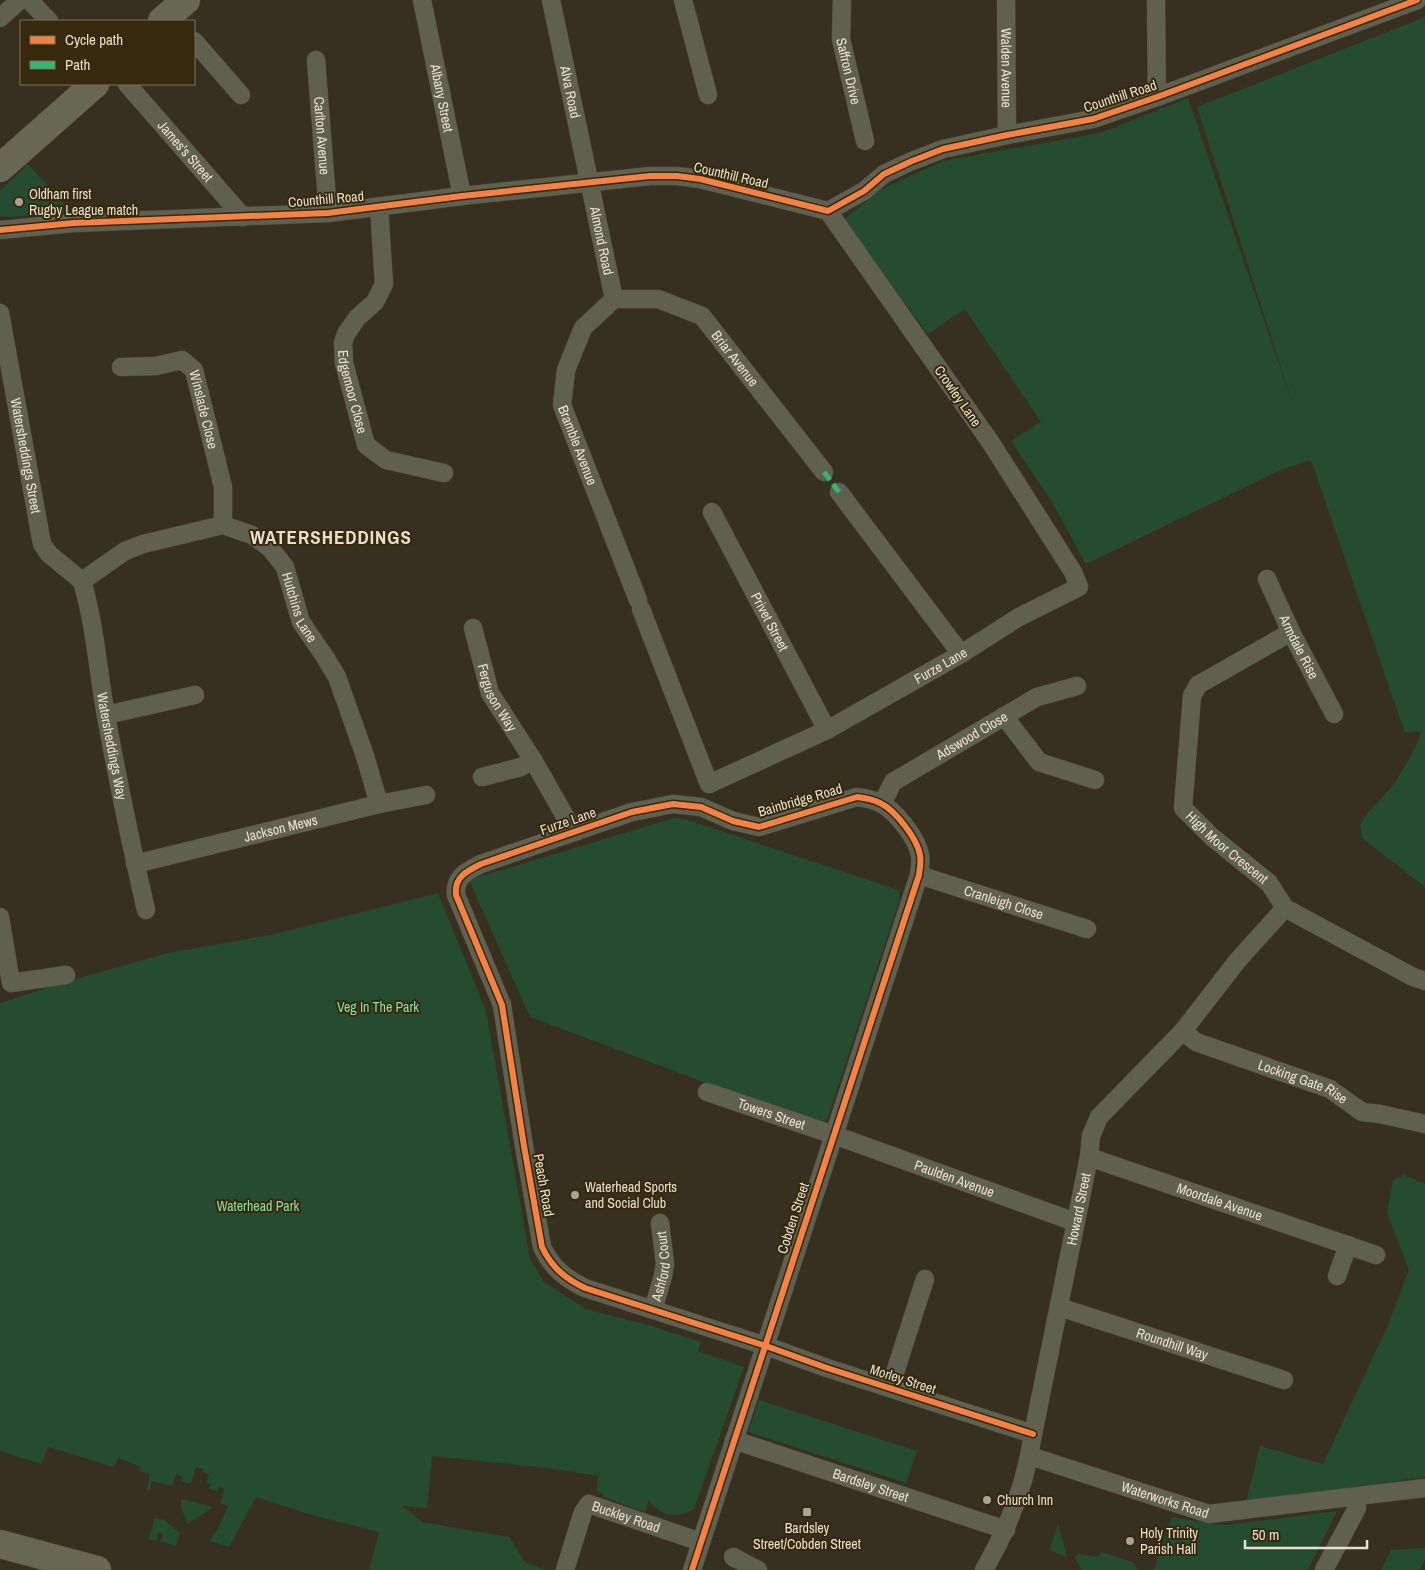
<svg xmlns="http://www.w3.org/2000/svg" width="1425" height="1570" font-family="'Archivo Narrow',sans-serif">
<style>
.green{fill:#254c30}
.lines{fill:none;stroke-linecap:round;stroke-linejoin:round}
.street-casing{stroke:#524b3e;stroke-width:19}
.primary-casing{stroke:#524b3e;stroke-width:29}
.street{stroke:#606051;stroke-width:18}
.primary{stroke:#676753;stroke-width:28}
.quiet{stroke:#33b770;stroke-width:5;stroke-dasharray:10 5;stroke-linecap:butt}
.cycleway-casing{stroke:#36290c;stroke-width:9}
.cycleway{stroke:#f48246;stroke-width:6}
.poi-dot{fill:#aaa292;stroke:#36290c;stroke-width:2}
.labels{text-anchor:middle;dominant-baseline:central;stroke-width:4;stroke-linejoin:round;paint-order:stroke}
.street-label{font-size:14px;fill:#e8dfcf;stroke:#36290c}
.poi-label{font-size:14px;fill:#e8dfcf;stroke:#36290c;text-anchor:start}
.park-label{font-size:14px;fill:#8adda4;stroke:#36290c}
.district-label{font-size:19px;font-weight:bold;letter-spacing:1px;fill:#e8dfcf;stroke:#36290c}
</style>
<rect width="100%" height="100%" fill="#373020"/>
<g class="green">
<path d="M 1425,17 L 1425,887 L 1362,838 L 1360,825 L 1367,814 L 1394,784 L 1415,749 L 1421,731 L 1405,733 L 1311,460 L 1283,469 L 1086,564 L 1052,502 L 1011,441 L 1041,422 L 965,309 L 928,334 L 843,220 L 880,190 L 943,161 L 1100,133 L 1188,98 L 1296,414 L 1197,107 Z"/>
<path d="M 28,164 L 71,213 L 9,217 L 0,216 L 0,191 Z"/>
<path d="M 674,818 L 685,819 L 898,890 L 900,898 L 827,1120 L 822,1123 L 706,1083 L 530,1017 L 469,880 Z"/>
<path d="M 438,893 L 486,1011 L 530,1258 L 544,1282 L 586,1309 L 648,1325 L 701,1342 L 698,1351 L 744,1367 L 694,1509 C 677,1519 661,1517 649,1500 L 645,1512 L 603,1497 L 604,1494 L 597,1492 L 598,1476 L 548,1468 L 432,1456 L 427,1508 L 403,1506 L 422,1522 L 509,1537 L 526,1563 L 546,1570 L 372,1570 L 369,1569 L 379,1532 L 308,1514 L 256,1497 L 229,1547 L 210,1541 L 219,1527 L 228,1506 L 221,1503 L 224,1489 L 218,1487 L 217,1491 L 209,1489 L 210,1484 L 207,1483 L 209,1474 L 203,1472 L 203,1469 L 196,1467 L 191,1484 L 181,1481 L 182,1476 L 176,1474 L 172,1486 L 152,1481 L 150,1490 L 147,1489 L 150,1474 L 139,1471 L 140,1466 L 118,1458 L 114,1467 L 48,1447 L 42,1464 L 0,1451 L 0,1003 L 69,981 L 168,953 L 270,935 Z"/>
<path d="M 1404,1175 L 1425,1184 L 1425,1477 L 1246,1502 L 1260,1446 L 1323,1464 L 1388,1325 L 1409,1270 L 1387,1213 L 1393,1180 Z"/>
<path d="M 759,1400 L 917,1451 L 906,1483 L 748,1432 Z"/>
<path d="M 181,1499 L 213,1507 C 205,1514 196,1517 188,1524 L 181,1507 Z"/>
<path d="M 1337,1511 L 1308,1570 L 1154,1570 L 1172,1517 L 1212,1524 L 1227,1525 Z"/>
<path d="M 155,1518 L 164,1520 L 180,1533 L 176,1546 L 161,1542 L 163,1534 L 158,1533 L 156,1541 L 149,1539 Z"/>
<path d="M 1058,1524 L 1067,1557 L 1049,1550 Z"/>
<path d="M 1425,1548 L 1425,1558 L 1420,1570 L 1381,1570 L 1391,1550 Z"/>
<path d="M 1101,1552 L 1133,1562 L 1138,1570 L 1081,1570 L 1075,1557 L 1078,1554 L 1098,1557 Z"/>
</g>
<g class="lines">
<defs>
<g id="street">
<path d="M 29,0 L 49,21"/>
<path id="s1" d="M 422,0 L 462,196"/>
<path id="s2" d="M 551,0 L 614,299"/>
<path d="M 683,0 L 708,95"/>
<path id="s3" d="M 842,0 L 841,39 L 865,141"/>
<path id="s4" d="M 1006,0 L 1007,135"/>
<path d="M 1156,0 L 1157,97"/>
<path d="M 0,18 L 20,0"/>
<path d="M 194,41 L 241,95"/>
<path id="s5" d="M 316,60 L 328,213"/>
<path id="s6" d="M 127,84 L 243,217"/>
<path id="s7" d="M 379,207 L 384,284 L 375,302 L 357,318 L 346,334 L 343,343 L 344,363 L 366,445 L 386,460 L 444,473"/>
<path d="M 0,230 L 74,223 L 328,213 L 462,196 L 650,176 L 677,176 L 700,179 L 828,211 L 864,191 L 884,174 L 912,161 L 943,149 L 1007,135 L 1093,119 L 1157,97 L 1417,0"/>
<path id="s8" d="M 614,299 L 583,328 L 566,370 L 562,405 L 638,600"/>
<path id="s9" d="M 614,299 L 658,299 L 702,316 L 824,472"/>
<path id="s10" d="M 0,313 L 42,544 L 49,554 L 82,581"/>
<path id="s11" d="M 121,367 L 156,366 L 182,360 L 194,370 L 223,487 L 223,525"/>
<path d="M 839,492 L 961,654"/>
<path id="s12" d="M 712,512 L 827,730"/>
<path id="s13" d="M 1267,579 L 1291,632 L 1334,714"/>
<path id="s14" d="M 82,581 L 125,551 L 143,544 L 223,525 L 252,535 L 270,548 L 285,567 L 301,622 L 325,657 L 337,677 L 365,756 L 379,804"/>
<path id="s15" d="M 82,581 C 95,625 98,671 106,716 C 118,781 131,845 146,910"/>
<path id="s16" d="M 641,609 L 709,784 L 827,730 L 961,654 L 1019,617 L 1079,587 L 1073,572 L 991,443 L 828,211"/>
<path id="s17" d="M 473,628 L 490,693 L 533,760 L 574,832"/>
<path id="s18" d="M 1291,632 L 1198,685 L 1192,696 L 1183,808 L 1212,837 L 1269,883 L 1285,908 L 1413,977 L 1425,981"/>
<path d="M 106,715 L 195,695"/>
<path d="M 1004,716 L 1039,762 L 1095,780"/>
<path d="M 482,777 L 521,767 L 533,760"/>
<path id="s19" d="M 882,804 L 893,782 L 1037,697 L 1077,686"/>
<path id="s20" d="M 135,864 L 379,804 L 426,795"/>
<path id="s21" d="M 919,875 L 1087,929"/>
<path d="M 0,917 L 11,983 L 66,975"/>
<path id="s22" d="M 1183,1031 L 1196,1042 L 1330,1089 L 1362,1112 L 1380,1114 L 1425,1124"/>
<path id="s23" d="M 707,1092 L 834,1135 L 1075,1222"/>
<path id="s24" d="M 1089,1157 L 1376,1255"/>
<path d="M 1337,1276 L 1348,1245"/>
<path id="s25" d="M 1059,1307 L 1284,1380"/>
<path id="s26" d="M 653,1310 L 663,1276 L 665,1264 L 660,1223"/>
<path d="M 890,1388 L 925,1279"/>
<path id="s27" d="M 734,1440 L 1006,1530"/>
<path id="s28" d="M 1030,1456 L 1209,1514 L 1425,1488"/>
<path d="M 733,1557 L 758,1570"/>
<path id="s29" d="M 565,1570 L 583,1512 L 589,1504 L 701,1542"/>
<path d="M 692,1570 L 919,875 C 920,869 921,861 920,855 C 917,838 895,810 880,803 C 872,799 865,798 857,797 L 759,827 L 733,821 L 701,807 L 673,804 L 632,812 L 481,864 C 467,871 454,877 456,895 L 502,1005 L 524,1146 L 542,1247 C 552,1268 566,1279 585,1288 L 766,1346 L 827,1368 L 1033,1434"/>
<path id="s30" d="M 984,1570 C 1009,1527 1026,1484 1033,1434 L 1089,1157 L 1091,1136 L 1099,1117 L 1183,1031 L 1238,960 L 1285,908"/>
<path d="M 1324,1570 L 1357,1508 L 1354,1497"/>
</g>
<g id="primary">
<path d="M 162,21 L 186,0"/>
<path d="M 0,168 L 95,84"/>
<path d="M 0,1544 L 97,1570"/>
</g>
</defs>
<use href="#street" class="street-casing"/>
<use href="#primary" class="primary-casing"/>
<use href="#street" class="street"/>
<use href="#primary" class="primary"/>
<path class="quiet" d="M 824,472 L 839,492"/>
<defs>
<g id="cycleway">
<path d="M 0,230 L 74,223 L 328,213 L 462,196 L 650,176 L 677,176 L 700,179 L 828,211 L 864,191 L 884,174 L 912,161 L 943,149 L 1007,135 L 1093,119 L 1157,97 L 1417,0"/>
<path d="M 692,1570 L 919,875 C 920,869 921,861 920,855 C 917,838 895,810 880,803 C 872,799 865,798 857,797 L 759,827 L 733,821 L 701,807 L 673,804 L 632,812 L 481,864 C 467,871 454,877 456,895 L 502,1005 L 524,1146 L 542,1247 C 552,1268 566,1279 585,1288 L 766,1346 L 827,1368 L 1033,1434"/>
</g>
</defs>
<use href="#cycleway" class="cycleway-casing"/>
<use href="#cycleway" class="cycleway"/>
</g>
<g class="poi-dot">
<circle cx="19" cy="202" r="5"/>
<circle cx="575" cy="1195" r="5"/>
<circle cx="987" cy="1500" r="5"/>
<rect x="802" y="1507" width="10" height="10" rx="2.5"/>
<circle cx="1130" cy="1541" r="5"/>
</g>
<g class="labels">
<g class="street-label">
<text stroke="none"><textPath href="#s4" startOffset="68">Walden Avenue</textPath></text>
<text stroke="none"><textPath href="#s3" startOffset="72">Saffron Drive</textPath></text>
<text stroke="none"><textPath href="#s2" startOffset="94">Alva Road</textPath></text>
<text transform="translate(1120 96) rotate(-18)">Counthill Road</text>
<text stroke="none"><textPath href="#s1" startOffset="100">Albany Street</textPath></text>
<text stroke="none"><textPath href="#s5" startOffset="76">Carlton Avenue</textPath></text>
<text stroke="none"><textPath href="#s6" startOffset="89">James's Street</textPath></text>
<text transform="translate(731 175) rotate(13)">Counthill Road</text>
<text transform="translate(326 199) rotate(-5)">Counthill Road</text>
<text stroke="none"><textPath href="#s2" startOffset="246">Almond Road</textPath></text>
<text stroke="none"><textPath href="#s9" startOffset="145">Briar Avenue</textPath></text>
<text stroke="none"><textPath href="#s7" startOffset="200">Edgemoor Close</textPath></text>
<text transform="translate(958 396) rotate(55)">Crowley Lane</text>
<text stroke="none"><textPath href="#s11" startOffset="118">Winslade Close</textPath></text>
<text stroke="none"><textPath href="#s8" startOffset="166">Bramble Avenue</textPath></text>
<text stroke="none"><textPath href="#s10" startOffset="145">Watersheddings Street</textPath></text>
<text stroke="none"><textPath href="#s14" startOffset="274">Hutchins Lane</textPath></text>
<text stroke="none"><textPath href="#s12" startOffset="124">Privet Street</textPath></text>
<text stroke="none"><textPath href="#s13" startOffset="75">Armdale Rise</textPath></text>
<text stroke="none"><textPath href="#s16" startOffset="448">Furze Lane</textPath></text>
<text stroke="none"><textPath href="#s17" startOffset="74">Ferguson Way</textPath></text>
<text stroke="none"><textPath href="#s19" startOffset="116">Adswood Close</textPath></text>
<text stroke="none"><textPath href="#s15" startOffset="168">Watersheddings Way</textPath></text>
<text transform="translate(800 800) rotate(-16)">Bainbridge Road</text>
<text transform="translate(568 821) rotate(-19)">Furze Lane</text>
<text stroke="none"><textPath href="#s20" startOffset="150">Jackson Mews</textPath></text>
<text stroke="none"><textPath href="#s18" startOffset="291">High Moor Crescent</textPath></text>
<text stroke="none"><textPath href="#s21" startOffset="89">Cranleigh Close</textPath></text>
<text stroke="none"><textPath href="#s22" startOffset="131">Locking Gate Rise</textPath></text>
<text stroke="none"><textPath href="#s23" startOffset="68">Towers Street</textPath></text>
<text stroke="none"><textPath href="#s23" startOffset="262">Paulden Avenue</textPath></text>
<text transform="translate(544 1185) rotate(80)">Peach Road</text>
<text stroke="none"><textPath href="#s24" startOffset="138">Moordale Avenue</textPath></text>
<text stroke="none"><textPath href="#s30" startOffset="375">Howard Street</textPath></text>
<text transform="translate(793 1218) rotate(-72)">Cobden Street</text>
<text stroke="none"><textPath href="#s26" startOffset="45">Ashford Court</textPath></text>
<text stroke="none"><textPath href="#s25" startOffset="119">Roundhill Way</textPath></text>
<text transform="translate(903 1379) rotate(18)">Morley Street</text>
<text stroke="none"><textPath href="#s27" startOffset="144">Bardsley Street</textPath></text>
<text stroke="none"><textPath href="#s28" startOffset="142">Waterworks Road</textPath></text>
<text stroke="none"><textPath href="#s29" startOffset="110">Buckley Road</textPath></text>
</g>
<g class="poi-label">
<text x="29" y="194">Oldham first<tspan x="29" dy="16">Rugby League match</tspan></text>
<text x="585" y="1187">Waterhead Sports<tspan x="585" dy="16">and Social Club</tspan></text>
<text x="997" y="1500">Church Inn</text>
<text x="807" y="1528" text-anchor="middle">Bardsley<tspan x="807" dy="16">Street/Cobden Street</tspan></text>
<text x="1140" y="1533">Holy Trinity<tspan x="1140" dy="16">Parish Hall</tspan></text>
</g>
<g class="park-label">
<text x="378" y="1007">Veg In The Park</text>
<text x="258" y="1206">Waterhead Park</text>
</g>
<g class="district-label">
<text x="331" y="537">WATERSHEDDINGS</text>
</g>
</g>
<rect x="20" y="20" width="175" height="65" fill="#36290c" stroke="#7d725a"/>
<rect x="30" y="36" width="25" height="8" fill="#f48246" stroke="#7d725a"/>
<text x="65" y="45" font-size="15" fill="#e8dfcf">Cycle path</text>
<rect x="30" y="61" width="25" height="8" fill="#33b770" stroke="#7d725a"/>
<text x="65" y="70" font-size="15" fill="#e8dfcf">Path</text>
<path d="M1245 1540v8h122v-8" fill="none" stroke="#e8dfcf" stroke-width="2.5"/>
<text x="1252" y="1540" font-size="15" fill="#e8dfcf" stroke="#36290c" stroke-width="4" paint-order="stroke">50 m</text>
</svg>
